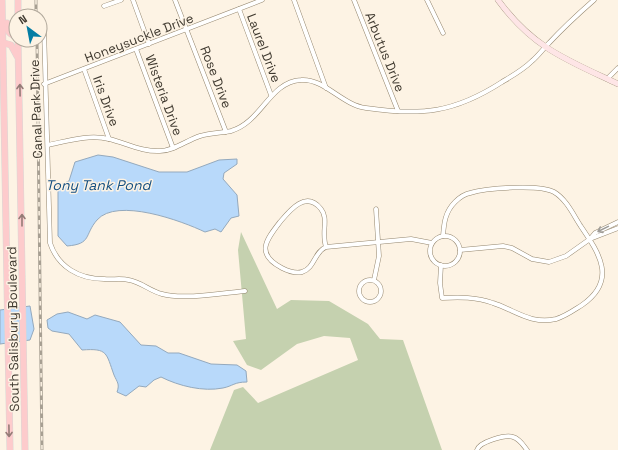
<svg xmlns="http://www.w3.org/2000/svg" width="618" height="450" font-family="'Space Grotesk',sans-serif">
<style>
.green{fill:#c5d1af}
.water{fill:#b8d9fa;stroke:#94a9bd}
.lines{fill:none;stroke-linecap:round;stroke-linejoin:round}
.street-casing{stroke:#94866e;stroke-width:5}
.secondary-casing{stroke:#94866e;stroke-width:6}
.primary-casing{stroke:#d9d7d5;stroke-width:7}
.street{stroke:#fff;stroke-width:4}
.secondary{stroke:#fee5e6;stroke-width:5.5}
.primary{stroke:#fdcbcc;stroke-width:6}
.rail-casing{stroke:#a79f92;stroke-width:3}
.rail{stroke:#fdf3e4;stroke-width:1.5;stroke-dasharray:4.5;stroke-linecap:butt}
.oneway{stroke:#947b76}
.oneway2{stroke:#9f9c97}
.labels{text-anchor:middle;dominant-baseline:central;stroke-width:3;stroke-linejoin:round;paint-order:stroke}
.street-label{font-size:13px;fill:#3f392f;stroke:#fdf3e4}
.water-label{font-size:14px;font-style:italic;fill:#144f81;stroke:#fdf3e4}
</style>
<rect width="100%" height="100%" fill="#fdf3e4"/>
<path class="green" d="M 241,232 L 277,309 L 291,300 L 329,301 L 368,324 L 380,339 L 403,340 L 442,450 L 210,450 L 234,390 L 243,387 L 258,403 L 358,360 L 350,338 L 324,336 L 297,344 L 261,370 L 247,365 L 233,341 L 246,339 L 238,250 Z"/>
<g class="water">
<path d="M 98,155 L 113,157 L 159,172 L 187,172 L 219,160 L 237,159 L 237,164 L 224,173 L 223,179 L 237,195 L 239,216 L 231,218 L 221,232 L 215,229 L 205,232 C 182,221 117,197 97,220 C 84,235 92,244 67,246 L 58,236 L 58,186 L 69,181 L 75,162 Z"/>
<path d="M 30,306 L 34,329 L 30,340 L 0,344 L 0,310 Z"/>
<path d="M 68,312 L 87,319 L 95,315 L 120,322 L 141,345 L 156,346 L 168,353 L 179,353 L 211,364 L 237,365 L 246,371 L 247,382 C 234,382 233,386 223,388 C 203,392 179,386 161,377 L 154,380 L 146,387 L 139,386 L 126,396 L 117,392 C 120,384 117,382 114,375 C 106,353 108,348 82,350 L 69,334 L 52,331 L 48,328 L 47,320 L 57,314 Z"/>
</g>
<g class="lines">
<defs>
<g id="street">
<path d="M 133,0 L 149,44"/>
<path d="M 175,0 L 226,132"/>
<path d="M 294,0 L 326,88"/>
<path d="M 354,0 L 398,111"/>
<path d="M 427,0 L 443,33"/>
<path d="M 104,6 L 121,0"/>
<path d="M 239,9 L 271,95"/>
<path d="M 40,28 L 44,28 L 50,243 C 58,267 79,279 104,279 C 112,280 121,278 129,280 C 141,282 150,291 162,294 C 183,300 223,293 245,291"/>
<path d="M 136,49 L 173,148"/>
<path d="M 84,69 L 109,139"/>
<path d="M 607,79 L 618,68"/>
<path d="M 44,84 L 262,0"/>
<path d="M 48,145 C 67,141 89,134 109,139 C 126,143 142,152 160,151 C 174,151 187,140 200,136 C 210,133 221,133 231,131 C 262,122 269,82 301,80 C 324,78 342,105 366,108 C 421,116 454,113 502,82 C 512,76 523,70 532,61 C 538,56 543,49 549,43 C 563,28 578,14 594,0"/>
<circle cx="445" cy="251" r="15"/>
<path d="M 590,239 L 618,228"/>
<path d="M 326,247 C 321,232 329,219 321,209 C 306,190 290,210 280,222 C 266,240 255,254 282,268 C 288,271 295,274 302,272 C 315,268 314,252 326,247 L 411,239 L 432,243"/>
<path d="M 460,250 L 503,246 L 512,248 L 532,259 L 549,262 L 566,256 L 590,239 L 595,233 L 618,222"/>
<path d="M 441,265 L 440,283 L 442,298 C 460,297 476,297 493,303 C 515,310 531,325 556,319 C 566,316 574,310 582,305 C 618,280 599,253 580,225 C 573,214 566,199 554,192 C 540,184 486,188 470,193 C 465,194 459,198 455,202 C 445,212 444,223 443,236"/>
<circle cx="370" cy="291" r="11"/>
<path d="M 374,280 L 379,256 L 376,209"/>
<path d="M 477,450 C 479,442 506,434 513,437 C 520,439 523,445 527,450"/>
</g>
<path id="secondary" d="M 498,0 C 533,48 567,60 618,84"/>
<g id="primary">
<path d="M 2,0 L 10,450"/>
<path d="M 18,0 L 18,16"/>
<path d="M 7,23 C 7,30 8,34 16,36"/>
<path d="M 18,40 L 25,450"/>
<path d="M 4,43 L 11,45 L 17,56"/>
</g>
</defs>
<use href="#street" class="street-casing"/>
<use href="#secondary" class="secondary-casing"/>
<use href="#primary" class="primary-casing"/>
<use href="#street" class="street"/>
<use href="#secondary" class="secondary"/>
<use href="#primary" class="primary"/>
<defs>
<g id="rail">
<path d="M 36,0 L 36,16"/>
<path d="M 37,40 L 42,450"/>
</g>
</defs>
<use href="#rail" class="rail-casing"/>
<use href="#rail" class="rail"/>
</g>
<defs><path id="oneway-shaft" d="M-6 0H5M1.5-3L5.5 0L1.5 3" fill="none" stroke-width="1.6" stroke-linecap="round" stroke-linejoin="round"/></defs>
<g class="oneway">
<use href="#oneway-shaft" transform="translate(20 90) rotate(-91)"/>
<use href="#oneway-shaft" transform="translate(22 220) rotate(-90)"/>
<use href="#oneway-shaft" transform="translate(9 431) rotate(89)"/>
</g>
<use class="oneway2" href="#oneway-shaft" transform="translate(603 229) rotate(154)"/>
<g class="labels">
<g class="street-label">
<text transform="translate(139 38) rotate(-21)">Honeysuckle Drive</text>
<text transform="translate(264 48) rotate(69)">Laurel Drive</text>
<text transform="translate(385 52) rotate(68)">Arbutus Drive</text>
<text transform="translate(216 77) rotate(69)">Rose Drive</text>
<text transform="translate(164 95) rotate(70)">Wisteria Drive</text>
<text transform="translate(106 101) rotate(70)">Iris Drive</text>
<text transform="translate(36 109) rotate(-92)">Canal Park Drive</text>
<text transform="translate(13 329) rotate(-91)">South Salisbury Boulevard</text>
</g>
<g class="water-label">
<text x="98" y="185">Tony Tank Pond</text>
</g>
</g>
<g transform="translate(28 28) rotate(328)"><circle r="19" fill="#fdf3e4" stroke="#b1a99c"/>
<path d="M0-3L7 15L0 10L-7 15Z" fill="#047da4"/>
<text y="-6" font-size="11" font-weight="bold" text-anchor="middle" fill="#3f392f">N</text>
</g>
</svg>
